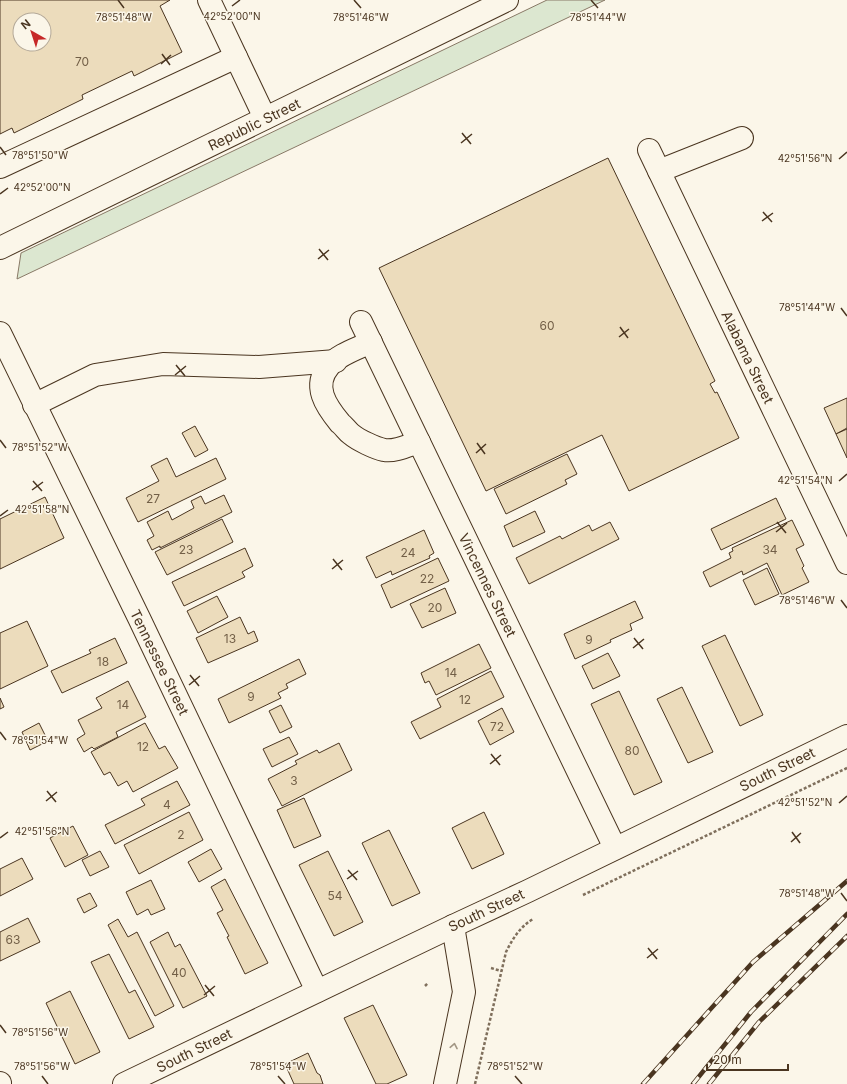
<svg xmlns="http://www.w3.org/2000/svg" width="847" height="1084" font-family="Inter,sans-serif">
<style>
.green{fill:#dce7d0;stroke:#887966}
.building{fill:#ecdcbc;stroke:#4a3520;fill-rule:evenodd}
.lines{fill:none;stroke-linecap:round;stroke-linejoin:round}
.minor-casing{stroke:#4a3520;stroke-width:24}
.path{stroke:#7f6f5c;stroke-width:2.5;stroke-dasharray:3 2;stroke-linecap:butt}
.minor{stroke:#fbf6e9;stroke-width:22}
.rail-casing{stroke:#4a3520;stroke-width:4.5}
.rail{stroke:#fbf6e9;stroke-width:3;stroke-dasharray:9;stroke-linecap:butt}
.oneway{stroke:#a29684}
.ticks{fill:none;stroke:#4a3520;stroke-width:1.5}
.labels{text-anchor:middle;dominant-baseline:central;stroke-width:3;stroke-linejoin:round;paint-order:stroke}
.number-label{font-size:12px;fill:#725f47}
.street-label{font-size:14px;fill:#4a3520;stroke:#fbf6e9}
.ticks-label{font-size:10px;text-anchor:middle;fill:#4a3520;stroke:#fbf6e9;stroke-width:3;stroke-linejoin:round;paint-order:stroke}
</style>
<rect width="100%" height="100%" fill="#fbf6e9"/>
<path class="green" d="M 547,0 L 605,0 L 17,279 L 21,253 Z"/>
<g class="building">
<path d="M 0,0 L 170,0 L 160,6 L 182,52 L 134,76 L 132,71 L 82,95 L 83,99 L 14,133 L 12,128 L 0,134 ZM 20,20 L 44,20 L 44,44 L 20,44 Z"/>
<path d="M 608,158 L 715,381 L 710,384 L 715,393 L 717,392 L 739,438 L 629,491 L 602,435 L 486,491 L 379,268 Z"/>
<path d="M 847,398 L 847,428 L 836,434 L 824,408 Z"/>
<path d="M 195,426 L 208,450 L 195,457 L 182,433 Z"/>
<path d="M 847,429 L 847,458 L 836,434 Z"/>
<path d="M 567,454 L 577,474 L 565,480 L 567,484 L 506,514 L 494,489 Z"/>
<path d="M 167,458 L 176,477 L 216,458 L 226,479 L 138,522 L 126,498 L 159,481 L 151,466 Z"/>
<path d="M 224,495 L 232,512 L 160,548 L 160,546 L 152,550 L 147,540 L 154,536 L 147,522 L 168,511 L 172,520 L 194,508 L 191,501 L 201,496 L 205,504 Z"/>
<path d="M 45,497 L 64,538 L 0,569 L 0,519 Z"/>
<path d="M 776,498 L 786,519 L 721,550 L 711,529 Z"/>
<path d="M 535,511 L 545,532 L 513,547 L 504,526 Z"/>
<path d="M 222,519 L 233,542 L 167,575 L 155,552 Z"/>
<path d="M 792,520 L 804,545 L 796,549 L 804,566 L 802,568 L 809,582 L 782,595 L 767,563 L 743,575 L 742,571 L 710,587 L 703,572 L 731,558 L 729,553 L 733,551 L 732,548 Z"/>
<path d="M 610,522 L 619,539 L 529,584 L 516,558 L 560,536 L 562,539 L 589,525 L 592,531 Z"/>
<path d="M 424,530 L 434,553 L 429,556 L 430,558 L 392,575 L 391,571 L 376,578 L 366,557 Z"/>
<path d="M 245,548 L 253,566 L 242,572 L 245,577 L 184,606 L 172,582 Z"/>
<path d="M 438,558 L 449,581 L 391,608 L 381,585 Z"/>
<path d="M 767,568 L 779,594 L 755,605 L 743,580 Z"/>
<path d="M 445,588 L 456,613 L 422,628 L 410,604 Z"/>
<path d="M 217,596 L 228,617 L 198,633 L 187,611 Z"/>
<path d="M 635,601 L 643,618 L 630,624 L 632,630 L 610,640 L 611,642 L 575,659 L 564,634 Z"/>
<path d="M 240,617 L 248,634 L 254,631 L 258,641 L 208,663 L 196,638 Z"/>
<path d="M 27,621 L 48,666 L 0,689 L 0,633 Z"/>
<path d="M 725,635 L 763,715 L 740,726 L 702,646 Z"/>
<path d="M 115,638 L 127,663 L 62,693 L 51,671 L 91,653 L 89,650 Z"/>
<path d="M 479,644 L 491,668 L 436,695 L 429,681 L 425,683 L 421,673 Z"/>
<path d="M 608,653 L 620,676 L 593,689 L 582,666 Z"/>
<path d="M 299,659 L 306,674 L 286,684 L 288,688 L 278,693 L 281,698 L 229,723 L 218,699 Z"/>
<path d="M 491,671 L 504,697 L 420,739 L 411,722 L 441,707 L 437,699 Z"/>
<path d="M 128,681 L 146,717 L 116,732 L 118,737 L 94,749 L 92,747 L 84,752 L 77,739 L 85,734 L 78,720 L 102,708 L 96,698 Z"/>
<path d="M 682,687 L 713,752 L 688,763 L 657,699 Z"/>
<path d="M 619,691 L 662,782 L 634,795 L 591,704 Z"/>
<path d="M 0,698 L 4,707 L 0,709 Z"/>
<path d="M 281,705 L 292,727 L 280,733 L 269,711 Z"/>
<path d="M 502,708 L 514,732 L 490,745 L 478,721 Z"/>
<path d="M 39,723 L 48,741 L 30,750 L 22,732 Z"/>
<path d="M 145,723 L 159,749 L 165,746 L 178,768 L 133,792 L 127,781 L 118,786 L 110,772 L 104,775 L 91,752 Z"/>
<path d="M 289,737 L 298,754 L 272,767 L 263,749 Z"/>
<path d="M 339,743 L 352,770 L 282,806 L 268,779 L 297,764 L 295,761 L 317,750 L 319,753 Z"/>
<path d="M 177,781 L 190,805 L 115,844 L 105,825 L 145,805 L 141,799 Z"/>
<path d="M 304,798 L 321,836 L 294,848 L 277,810 Z"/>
<path d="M 189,812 L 203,840 L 139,874 L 124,845 Z"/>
<path d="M 484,812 L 504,854 L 472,869 L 452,828 Z"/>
<path d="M 73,826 L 88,855 L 65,867 L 50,838 Z"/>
<path d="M 389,830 L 420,893 L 392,906 L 362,843 Z"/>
<path d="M 211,849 L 222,869 L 199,882 L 188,862 Z"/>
<path d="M 100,851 L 109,867 L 90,876 L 82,860 Z"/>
<path d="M 328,851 L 363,922 L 334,936 L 299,865 Z"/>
<path d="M 22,858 L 33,879 L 0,896 L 0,869 Z"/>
<path d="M 225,879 L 268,963 L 245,974 L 227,937 L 229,936 L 217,913 L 223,910 L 211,887 Z"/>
<path d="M 151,880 L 165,909 L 151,915 L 148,909 L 137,915 L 126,892 Z"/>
<path d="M 90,893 L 97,906 L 84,913 L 77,899 Z"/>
<path d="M 28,918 L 40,942 L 0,961 L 0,932 Z"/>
<path d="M 118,919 L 128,937 L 137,932 L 174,1006 L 155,1016 L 108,925 Z"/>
<path d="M 168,932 L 175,947 L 180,944 L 207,996 L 183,1008 L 150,942 Z"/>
<path d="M 109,954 L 129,993 L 135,990 L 154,1027 L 129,1039 L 91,962 Z"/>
<path d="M 70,991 L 100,1052 L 75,1064 L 46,1003 Z"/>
<path d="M 373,1005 L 407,1075 L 387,1084 L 376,1084 L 344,1018 Z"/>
<path d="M 308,1053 L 317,1073 L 320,1075 L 323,1084 L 294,1084 L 285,1064 Z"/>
</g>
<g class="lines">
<defs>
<g id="minor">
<path d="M 209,0 L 265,118"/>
<path d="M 649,150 L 847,563"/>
<path d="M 0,167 L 236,57"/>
<path d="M 659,171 L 742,138"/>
<path d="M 0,248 L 507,0"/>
<path d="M 361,322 L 615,848"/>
<path d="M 0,333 L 139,618 L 317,991"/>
<path d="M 371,342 C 357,349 339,354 329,366 C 312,386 326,406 340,423 C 344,426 347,431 351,434 C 358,440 375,448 384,450 C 395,452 409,445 419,442"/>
<path d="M 34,405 L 95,375 L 163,364 L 259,367 L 336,361"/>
<path d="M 0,1083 L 0,1084"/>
<path d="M 124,1084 L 453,926 L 528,891 L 847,736"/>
<path d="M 445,1084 L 464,992 L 453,926"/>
</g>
</defs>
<use href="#minor" class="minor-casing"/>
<g class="path">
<path d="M 583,895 L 847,768"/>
<path d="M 491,968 L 501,971"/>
<path d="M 425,986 L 428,983"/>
<path d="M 475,1084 L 506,952 C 513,938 520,927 533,919"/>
</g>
<use href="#minor" class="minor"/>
<defs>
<g id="rail">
<path d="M 643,1084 L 753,962 L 847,881"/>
<path d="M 693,1084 L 751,1012 L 847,914"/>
<path d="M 709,1084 L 759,1022 L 847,936"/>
</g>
</defs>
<use href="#rail" class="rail-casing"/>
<use href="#rail" class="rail"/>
</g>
<defs><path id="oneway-chevron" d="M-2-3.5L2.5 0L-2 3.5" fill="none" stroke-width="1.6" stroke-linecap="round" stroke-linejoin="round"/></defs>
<use class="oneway" href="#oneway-chevron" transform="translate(454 1046) rotate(-79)"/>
<path class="ticks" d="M 118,0 L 124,8M 354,0 L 361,8M 591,0 L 598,8M 232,6 L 240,0M 162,54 L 170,65M 161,64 L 171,55M 462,133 L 471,144M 461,143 L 472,134M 0,147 L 6,155M 839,159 L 847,152M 0,194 L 8,188M 763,212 L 772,222M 762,221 L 773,213M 319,249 L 328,260M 318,259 L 329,250M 841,308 L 847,316M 620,327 L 628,338M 619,337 L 629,329M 176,365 L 185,376M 175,375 L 186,366M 0,440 L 6,448M 477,443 L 485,454M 476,453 L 486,444M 33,481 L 42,491M 839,481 L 847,474M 32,490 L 43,482M 0,516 L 8,510M 777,522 L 786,533M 776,532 L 787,523M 333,559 L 342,570M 332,569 L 343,560M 841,600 L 847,608M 634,638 L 643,649M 633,648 L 644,639M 190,675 L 199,686M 189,685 L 200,676M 0,732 L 6,740M 491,754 L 500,765M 490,764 L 501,755M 47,791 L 56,802M 46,801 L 57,792M 839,803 L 847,796M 792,832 L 800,843M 0,838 L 8,832M 791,842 L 801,833M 348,870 L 357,880M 347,879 L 358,871M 841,893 L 847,901M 648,948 L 657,959M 647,958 L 658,949M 205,985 L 214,996M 204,995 L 215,986M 0,1025 L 6,1033M 42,1076 L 48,1084M 278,1076 L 285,1084M 515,1076 L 522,1084"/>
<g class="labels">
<g class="number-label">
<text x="82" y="61">70</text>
<text x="547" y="325">60</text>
<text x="153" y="498">27</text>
<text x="186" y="549">23</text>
<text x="770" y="549">34</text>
<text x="408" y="552">24</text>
<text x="427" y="578">22</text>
<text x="435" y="607">20</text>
<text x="230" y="638">13</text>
<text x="589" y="639">9</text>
<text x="103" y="661">18</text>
<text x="451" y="672">14</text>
<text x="251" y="696">9</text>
<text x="465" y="699">12</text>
<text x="123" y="704">14</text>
<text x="497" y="726">72</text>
<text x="143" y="746">12</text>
<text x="632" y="750">80</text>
<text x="294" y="780">3</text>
<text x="167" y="804">4</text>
<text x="181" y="834">2</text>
<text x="335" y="895">54</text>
<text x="13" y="939">63</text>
<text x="179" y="972">40</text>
</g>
<g class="street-label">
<text transform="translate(254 124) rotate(-26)">Republic Street</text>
<text transform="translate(748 357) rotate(64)">Alabama Street</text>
<text transform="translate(488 585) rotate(64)">Vincennes Street</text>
<text transform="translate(160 662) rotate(64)">Tennessee Street</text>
<text transform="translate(777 769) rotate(-26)">South Street</text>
<text transform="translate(486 910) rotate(-25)">South Street</text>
<text transform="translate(194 1050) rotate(-26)">South Street</text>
</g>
</g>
<g class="ticks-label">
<text x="232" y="20">42°52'00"N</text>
<text x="124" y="21">78°51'48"W</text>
<text x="361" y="21">78°51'46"W</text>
<text x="598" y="21">78°51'44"W</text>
<text x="40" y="159">78°51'50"W</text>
<text x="805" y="162">42°51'56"N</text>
<text x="42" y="191">42°52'00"N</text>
<text x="807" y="311">78°51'44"W</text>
<text x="40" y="451">78°51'52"W</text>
<text x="805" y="484">42°51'54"N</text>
<text x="42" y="513">42°51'58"N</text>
<text x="807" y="604">78°51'46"W</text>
<text x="40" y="744">78°51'54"W</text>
<text x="805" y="806">42°51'52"N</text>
<text x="42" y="835">42°51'56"N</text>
<text x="807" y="897">78°51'48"W</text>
<text x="40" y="1036">78°51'56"W</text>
<text x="42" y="1070">78°51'56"W</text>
<text x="278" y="1070">78°51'54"W</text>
<text x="515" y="1070">78°51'52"W</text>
</g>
<g transform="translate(32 32) rotate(321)"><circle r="19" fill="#fbf6e9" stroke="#b4a999"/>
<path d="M0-3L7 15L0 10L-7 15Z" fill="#c62828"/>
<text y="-6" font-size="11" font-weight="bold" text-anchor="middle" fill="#4a3520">N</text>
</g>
<path d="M707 1064v6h81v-6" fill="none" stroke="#4a3520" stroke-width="2"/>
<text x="713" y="1064" font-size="12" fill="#4a3520" stroke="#fbf6e9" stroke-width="3" paint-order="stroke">20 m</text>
</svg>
